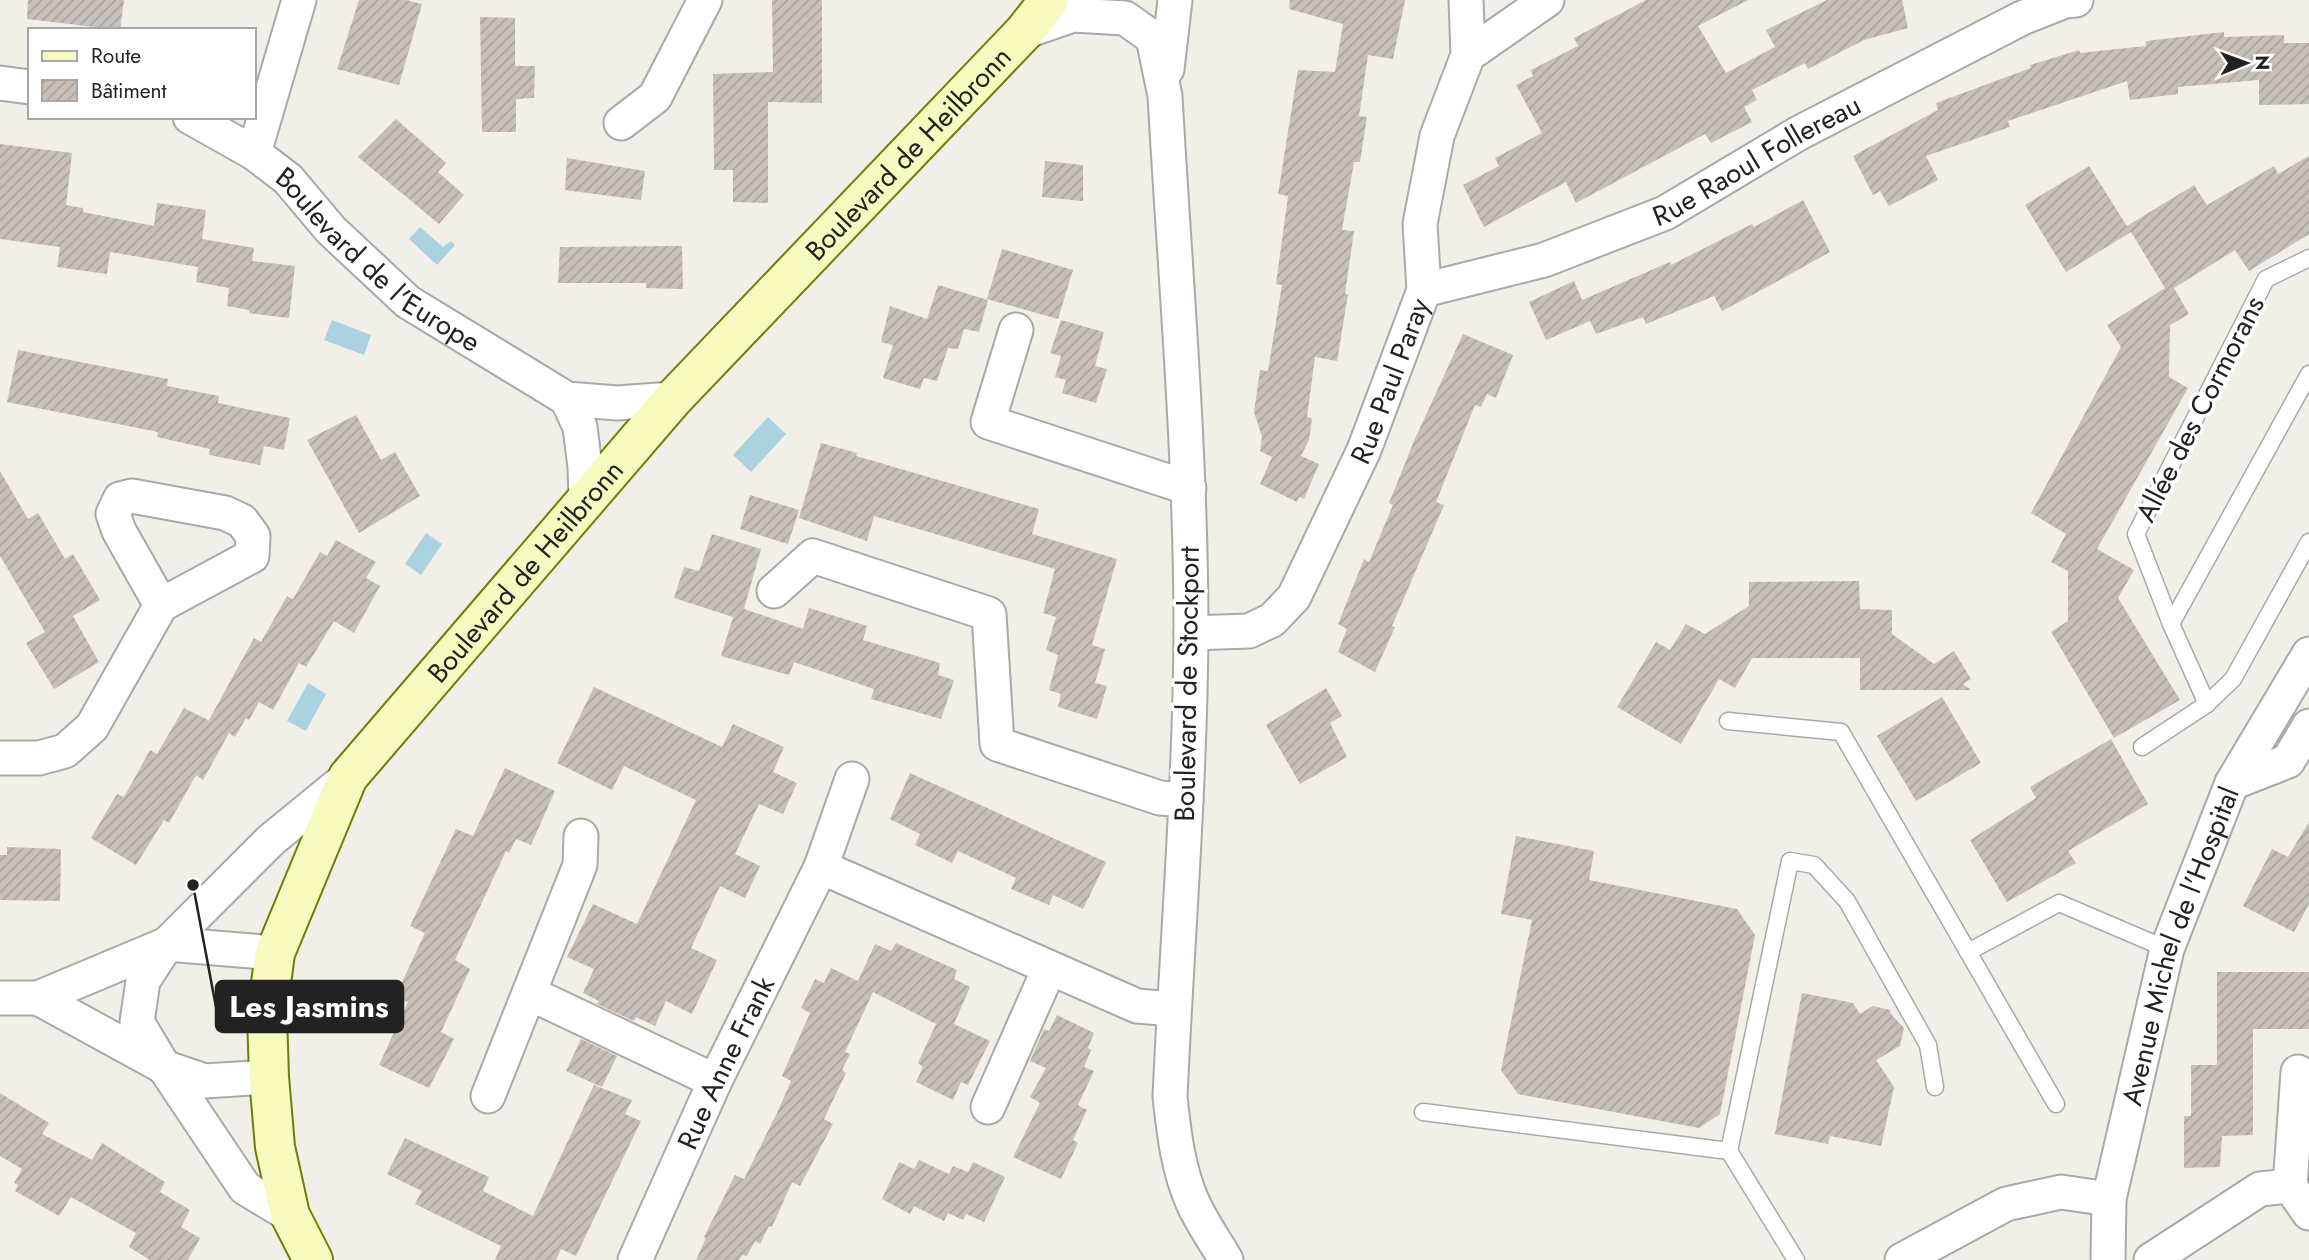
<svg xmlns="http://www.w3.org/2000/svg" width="2309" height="1260" font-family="Jost,sans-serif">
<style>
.water{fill:#aad3df}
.building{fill:url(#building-hatch)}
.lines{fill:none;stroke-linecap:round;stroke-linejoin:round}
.lane-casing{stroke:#a9a9a9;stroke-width:19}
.street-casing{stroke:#a9a9a9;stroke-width:37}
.secondary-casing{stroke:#707d05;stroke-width:42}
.lane{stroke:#fff;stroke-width:16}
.street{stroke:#fff;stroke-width:33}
.secondary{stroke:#f7fabf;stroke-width:38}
.labels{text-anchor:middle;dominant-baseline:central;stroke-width:7;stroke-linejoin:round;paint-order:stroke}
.street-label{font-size:28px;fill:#222;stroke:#fff}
.leader{fill:none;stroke:#222;stroke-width:2.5}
.callout-dot{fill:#222;stroke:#fff;stroke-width:2.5}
.callout{fill:#222;stroke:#222;stroke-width:2.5}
.callout-label{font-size:30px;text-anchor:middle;font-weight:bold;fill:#fff}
</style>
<defs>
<pattern id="building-hatch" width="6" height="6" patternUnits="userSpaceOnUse" patternTransform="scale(1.75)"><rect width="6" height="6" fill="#c7bfb8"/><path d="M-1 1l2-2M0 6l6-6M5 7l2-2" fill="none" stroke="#aba49e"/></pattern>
</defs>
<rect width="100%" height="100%" fill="#f2efe9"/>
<g class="water">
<path d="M 420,227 L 443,247 L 451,241 L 455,245 L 437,265 L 409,239 Z"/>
<path d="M 332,320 L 371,335 L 364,355 L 324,340 Z"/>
<path d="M 768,417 L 786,434 L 751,472 L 733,455 Z"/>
<path d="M 426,533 L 442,544 L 421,575 L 405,564 Z"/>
<path d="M 308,683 L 326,694 L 306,731 L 287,721 Z"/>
</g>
<g class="building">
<path d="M 28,0 L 124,0 L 120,30 L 27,19 Z"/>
<path d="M 359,0 L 406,0 L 422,4 L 399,85 L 337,69 Z"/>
<path d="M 772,0 L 822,0 L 822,103 L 768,102 L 768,203 L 733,202 L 733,170 L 714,170 L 713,74 L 773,72 Z"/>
<path d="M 1290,0 L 1405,0 L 1393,59 L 1368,55 L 1359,116 L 1367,117 L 1360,162 L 1354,162 L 1342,230 L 1354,231 L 1345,294 L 1348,294 L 1337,361 L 1315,357 L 1307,417 L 1312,418 L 1309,440 L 1301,456 L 1319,464 L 1304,499 L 1299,497 L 1297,502 L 1260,484 L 1272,457 L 1260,451 L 1262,437 L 1254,412 L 1260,370 L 1268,371 L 1282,285 L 1276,284 L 1288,196 L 1278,194 L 1298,70 L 1335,72 L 1343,24 L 1289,9 Z"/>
<path d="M 1646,0 L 1748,0 L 1698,26 L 1726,73 L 1775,47 L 1766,30 L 1827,0 L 1902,0 L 1908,28 L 1864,40 L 1808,69 L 1805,63 L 1752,90 L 1757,100 L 1744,107 L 1752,122 L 1711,143 L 1705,134 L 1576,203 L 1566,182 L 1484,227 L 1463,185 L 1499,166 L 1495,158 L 1542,133 L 1516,85 L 1533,76 L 1531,70 L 1578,46 L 1574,38 Z"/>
<path d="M 480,17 L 515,18 L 515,66 L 535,66 L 534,98 L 516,99 L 516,132 L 482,132 Z"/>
<path d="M 2224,32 L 2224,37 L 2284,35 L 2284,43 L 2309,43 L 2309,104 L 2259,105 L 2259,80 L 2178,87 L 2178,94 L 2130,100 L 2127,81 L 2008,121 L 2010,127 L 1926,156 L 1938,180 L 1889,206 L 1880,191 L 1873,195 L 1853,156 L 1938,110 L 1936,103 L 2031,68 L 2030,65 L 2079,50 L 2080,53 L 2146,46 L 2146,41 Z"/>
<path d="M 396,119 L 446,163 L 438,172 L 464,195 L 439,224 L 358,157 Z"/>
<path d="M 0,144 L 72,153 L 66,205 L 83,208 L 83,212 L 154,226 L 157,203 L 206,210 L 202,239 L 254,248 L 252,261 L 295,266 L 289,318 L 249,313 L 249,310 L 227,306 L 229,288 L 196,282 L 198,267 L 110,252 L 107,274 L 57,267 L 60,247 L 0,239 Z"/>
<path d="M 2309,156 L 2309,234 L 2249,271 L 2235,250 L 2174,288 L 2189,314 L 2170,325 L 2169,377 L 2188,388 L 2097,549 L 2134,570 L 2118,598 L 2180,700 L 2114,738 L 2051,632 L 2068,621 L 2068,571 L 2051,562 L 2066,534 L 2031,513 L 2121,347 L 2107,325 L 2165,288 L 2131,232 L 2066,272 L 2025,205 L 2089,166 L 2127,226 L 2194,185 L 2207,205 L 2274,166 L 2278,174 Z"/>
<path d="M 567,158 L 645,171 L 641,200 L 565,190 Z"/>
<path d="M 1045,161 L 1083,165 L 1083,201 L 1042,197 Z"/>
<path d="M 1803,200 L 1830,252 L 1767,287 L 1722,311 L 1714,296 L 1646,324 L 1643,317 L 1596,334 L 1590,321 L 1546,340 L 1529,302 L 1574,281 L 1582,300 L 1670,262 L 1671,265 L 1752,224 L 1754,227 Z"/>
<path d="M 682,246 L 683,289 L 646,288 L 646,283 L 558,283 L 560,247 Z"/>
<path d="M 1002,249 L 1073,270 L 1058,319 L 987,299 Z"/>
<path d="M 938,285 L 988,300 L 979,332 L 964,329 L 958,349 L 948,348 L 937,381 L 924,378 L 920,389 L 883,378 L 893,345 L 881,342 L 890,306 L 927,319 Z"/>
<path d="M 1061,320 L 1104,332 L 1095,366 L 1107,369 L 1096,403 L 1062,393 L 1066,380 L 1055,377 L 1061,356 L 1050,353 Z"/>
<path d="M 1463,334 L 1513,355 L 1496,398 L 1487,394 L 1481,407 L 1475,405 L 1436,502 L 1444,505 L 1392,626 L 1395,627 L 1375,672 L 1338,652 L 1347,629 L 1338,624 L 1364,559 L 1369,562 L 1393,505 L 1389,503 L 1414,441 Z"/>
<path d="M 18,350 L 168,379 L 167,386 L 219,396 L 218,403 L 290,418 L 284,450 L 264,446 L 260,465 L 209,455 L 210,449 L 157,437 L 158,432 L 7,402 Z"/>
<path d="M 356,415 L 381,460 L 395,452 L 420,496 L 359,533 L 307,440 Z"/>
<path d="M 821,443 L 857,453 L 856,456 L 1039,509 L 1032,534 L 1117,559 L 1092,645 L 1105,649 L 1095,683 L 1107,686 L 1097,719 L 1058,707 L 1061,694 L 1049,690 L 1058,655 L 1046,650 L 1056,617 L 1043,613 L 1055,569 L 874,516 L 867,541 L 799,518 Z"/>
<path d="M 0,471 L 28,519 L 38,513 L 65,559 L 73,554 L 100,600 L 73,616 L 99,662 L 54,689 L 26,643 L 45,632 L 0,556 Z"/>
<path d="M 750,495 L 799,510 L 788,544 L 740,529 Z"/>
<path d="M 712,534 L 761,549 L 744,609 L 803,629 L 809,608 L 867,626 L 863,640 L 940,663 L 938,675 L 954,680 L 941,719 L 871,699 L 874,689 L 794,662 L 789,675 L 721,656 L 733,617 L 674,598 L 684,567 L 699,571 Z"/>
<path d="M 336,540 L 376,562 L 366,578 L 380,586 L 354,633 L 334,621 L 306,667 L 299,663 L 273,710 L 259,702 L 249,720 L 246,718 L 235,737 L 229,733 L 203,780 L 196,775 L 169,823 L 164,820 L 136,865 L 91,838 L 117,794 L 124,797 L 150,750 L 157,754 L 184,708 L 216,724 L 209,720 L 254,638 L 261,642 L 287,596 L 293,599 L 320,552 L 327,556 Z"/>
<path d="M 1859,581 L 1860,609 L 1892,610 L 1892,634 L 1934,664 L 1954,651 L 1971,679 L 1963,684 L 1971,690 L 1860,690 L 1860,658 L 1752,658 L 1735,688 L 1719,679 L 1681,744 L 1617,707 L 1656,642 L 1670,650 L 1686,624 L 1705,634 L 1749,606 L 1749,582 Z"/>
<path d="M 594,687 L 722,747 L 733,724 L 784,747 L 773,772 L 797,783 L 783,814 L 759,804 L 735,854 L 760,866 L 745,898 L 720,886 L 691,948 L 717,960 L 692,1014 L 666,1001 L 655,1026 L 636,1017 L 634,1021 L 597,1004 L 599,1001 L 583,993 L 594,969 L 567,957 L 593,904 L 637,924 L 696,800 L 624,766 L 612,790 L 557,763 Z"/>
<path d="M 1326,688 L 1342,716 L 1330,723 L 1347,757 L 1300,784 L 1266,725 Z"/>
<path d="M 1942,697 L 1981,763 L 1916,801 L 1877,736 Z"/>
<path d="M 2111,739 L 2148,804 L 2068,851 L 2076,863 L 2007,902 L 1970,840 L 2036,798 L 2030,787 Z"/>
<path d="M 505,768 L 555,791 L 531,845 L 516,839 L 509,853 L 506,851 L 455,960 L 470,969 L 441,1032 L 454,1039 L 429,1088 L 379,1065 L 408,1002 L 395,997 L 425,933 L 410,926 L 456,829 L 473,836 Z"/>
<path d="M 910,773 L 1106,862 L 1083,909 L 1053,895 L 1049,905 L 1011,889 L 1016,878 L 958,851 L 952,863 L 915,845 L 920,834 L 890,819 Z"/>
<path d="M 2309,822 L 2309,904 L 2294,932 L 2243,906 L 2272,849 L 2288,857 Z"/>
<path d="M 1516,836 L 1594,851 L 1589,880 L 1737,909 L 1755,935 L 1720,1114 L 1699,1128 L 1518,1094 L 1501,1070 L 1532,920 L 1501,914 Z"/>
<path d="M 7,847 L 61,849 L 60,901 L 0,900 L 0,855 L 7,855 Z"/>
<path d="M 896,943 L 957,970 L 954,979 L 970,987 L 954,1024 L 990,1041 L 968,1085 L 961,1082 L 953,1100 L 916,1082 L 923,1067 L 918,1063 L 936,1024 L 873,992 L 845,1052 L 850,1054 L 842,1070 L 846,1073 L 824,1119 L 833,1124 L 800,1186 L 792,1182 L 772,1227 L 769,1226 L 760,1244 L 755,1241 L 747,1256 L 742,1255 L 739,1260 L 696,1260 L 706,1238 L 704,1237 L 735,1175 L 744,1179 L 777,1113 L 791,1081 L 782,1076 L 810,1013 L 801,1008 L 815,979 L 824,983 L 831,968 L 858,981 L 875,944 L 891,951 Z"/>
<path d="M 2217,972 L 2309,972 L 2309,1029 L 2253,1029 L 2253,1135 L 2222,1136 L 2220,1167 L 2184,1168 L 2184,1116 L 2191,1116 L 2191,1065 L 2217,1065 Z"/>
<path d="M 1802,993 L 1853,1003 L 1860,1014 L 1873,1006 L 1890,1010 L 1891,1014 L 1904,1028 L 1900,1046 L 1876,1060 L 1894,1087 L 1881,1146 L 1830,1136 L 1828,1144 L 1775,1134 Z"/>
<path d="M 1057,1015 L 1094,1033 L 1088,1048 L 1091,1050 L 1084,1067 L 1094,1071 L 1078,1105 L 1087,1110 L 1073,1140 L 1078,1143 L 1061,1179 L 1013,1157 L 1040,1103 L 1030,1097 L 1046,1068 L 1030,1061 L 1044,1029 L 1049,1031 Z"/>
<path d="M 581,1039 L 617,1056 L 602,1087 L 566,1071 Z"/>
<path d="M 594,1085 L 632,1100 L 625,1114 L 641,1121 L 576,1256 L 561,1249 L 556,1260 L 495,1260 L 501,1246 L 415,1204 L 422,1191 L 387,1174 L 405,1138 L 489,1177 L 483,1191 L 533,1216 Z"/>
<path d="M 0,1093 L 49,1123 L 42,1134 L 92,1160 L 102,1143 L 165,1182 L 160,1192 L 190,1210 L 181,1227 L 200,1238 L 188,1260 L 150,1260 L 129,1247 L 136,1233 L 71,1197 L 59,1216 L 15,1191 L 18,1185 L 14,1183 L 22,1169 L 0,1156 Z"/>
<path d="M 919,1160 L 949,1174 L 953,1166 L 968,1172 L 973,1162 L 1005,1177 L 984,1222 L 966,1214 L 963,1220 L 948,1213 L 944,1221 L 914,1206 L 910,1214 L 882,1199 L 899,1162 L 914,1169 Z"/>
</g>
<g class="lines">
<defs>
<g id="lane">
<path d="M 2171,624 L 2309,374"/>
<path d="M 2207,704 L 2233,679 L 2309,542"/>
<path d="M 1728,721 L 1841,732 L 2056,1104"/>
<path d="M 2142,747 L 2207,704 L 2171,624 L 2136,534 L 2266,279 L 2309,258"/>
<path d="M 1968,952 L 2059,903 L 2167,949"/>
<path d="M 1423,1112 L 1729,1151 L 1796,1260"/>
<path d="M 1729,1151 L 1790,861 L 1814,865 L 1847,901 L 1928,1045 L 1935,1087"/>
</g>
<g id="street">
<path d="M 1466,0 L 1468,55"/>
<path d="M 1024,32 L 1073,15 L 1125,18 L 1153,38 L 1165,96 C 1175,274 1191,453 1191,631 C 1190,787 1177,942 1170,1097 C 1174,1133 1178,1170 1193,1203 C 1202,1223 1215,1241 1226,1260"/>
<path d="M 1167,69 L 1175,0"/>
<path d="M 0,83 L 30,87"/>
<path id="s1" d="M 190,117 L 254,153 L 288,179 L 331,230 L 408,302 L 567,399 L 617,403 L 673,399"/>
<path d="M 621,123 L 655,97 L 705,0"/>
<path d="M 254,153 L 299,0"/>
<path id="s2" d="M 1424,290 L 1544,260 L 1665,213 L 1799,133 L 2022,18 L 2065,1 L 2076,0"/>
<path d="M 1016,330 L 988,422 L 1189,488"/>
<path d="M 567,399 L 580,427 L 585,467 L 586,500"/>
<path d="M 774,591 L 813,556 L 989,614 L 997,744 L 1160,798 L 1186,800"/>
<path id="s3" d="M 1191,633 L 1249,631 L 1272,620 L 1294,597 L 1364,450 L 1424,290 L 1420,224 L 1437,136 L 1468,55 L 1547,0"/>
<path d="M 0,758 L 39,758 L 65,751 L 92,727 L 161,605 L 252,556 L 253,536 L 242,521 L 225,513 L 132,496 L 120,499 L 113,514 L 119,531 L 161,605"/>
<path d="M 2232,783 L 2288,761 L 2309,726"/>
<path d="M 821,867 L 1137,1006 L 1174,1009"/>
<path d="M 529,993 L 715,1081"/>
<path d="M 0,998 L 38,998"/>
<path d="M 269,1077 L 205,1081 L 164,1067 L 38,998 L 167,944 L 275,953"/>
<path d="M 488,1096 L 580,865 L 581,836"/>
<path d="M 988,1107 L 1049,969"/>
<path d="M 2290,1186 L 2298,1072"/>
<path d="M 290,1215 L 245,1188 L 164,1067 L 137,1022 L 143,981 L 167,944 L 271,840 L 348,777"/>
<path id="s4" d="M 635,1260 L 715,1081 L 821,867 L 852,779"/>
<path d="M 1902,1260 L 2006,1204 L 2061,1192 L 2109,1199"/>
<path id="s5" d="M 2108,1260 L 2109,1199 L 2167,949 L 2232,783 L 2309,654"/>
<path d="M 2151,1260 L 2260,1189 L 2290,1186 L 2309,1213"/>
</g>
<g id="secondary">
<path id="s6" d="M 313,1260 L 290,1215 L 275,1147 L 269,1077 L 267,1014 L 275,953 L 348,777 L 673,399 L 1024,32 L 1049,0"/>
</g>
</defs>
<use href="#lane" class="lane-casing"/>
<use href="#street" class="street-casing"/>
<use href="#secondary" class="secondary-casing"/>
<use href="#lane" class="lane"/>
<use href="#street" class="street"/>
<use href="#secondary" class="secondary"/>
</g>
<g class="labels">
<g class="street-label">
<text stroke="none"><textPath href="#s6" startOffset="1344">Boulevard de Heilbronn</textPath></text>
<text stroke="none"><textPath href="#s2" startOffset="359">Rue Raoul Follereau</textPath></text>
<text stroke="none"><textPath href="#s1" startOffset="238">Boulevard de l'Europe</textPath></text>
<text stroke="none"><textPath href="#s3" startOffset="352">Rue Paul Paray</textPath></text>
<text transform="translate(2200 409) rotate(-63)">Allée des Cormorans</text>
<text stroke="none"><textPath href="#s6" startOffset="777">Boulevard de Heilbronn</textPath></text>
<text transform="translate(1187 684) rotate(-89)">Boulevard de Stockport</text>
<text stroke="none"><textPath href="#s5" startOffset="324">Avenue Michel de l'Hospital</textPath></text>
<text stroke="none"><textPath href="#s4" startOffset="217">Rue Anne Frank</textPath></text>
</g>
</g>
<path class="leader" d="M193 885L216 1007"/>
<circle class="callout-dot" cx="193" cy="885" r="7"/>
<rect class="callout" x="216" y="981" width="187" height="51" rx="7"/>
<g class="callout-label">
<text x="309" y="1017">Les Jasmins</text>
</g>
<rect x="28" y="28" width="228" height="91" fill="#ffffff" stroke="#a7a7a7" stroke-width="2"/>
<rect x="42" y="51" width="35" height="10" fill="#f7fabf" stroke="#a7a7a7" stroke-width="2"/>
<text x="91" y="63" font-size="21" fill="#222222">Route</text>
<rect x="42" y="80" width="35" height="21" fill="url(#building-hatch)" stroke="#a7a7a7" stroke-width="2"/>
<text x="91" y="98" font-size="21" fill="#222222">Bâtiment</text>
<g transform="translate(2246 63) rotate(89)" stroke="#ffffff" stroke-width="5" paint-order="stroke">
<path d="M0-5L12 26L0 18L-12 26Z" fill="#222222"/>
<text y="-10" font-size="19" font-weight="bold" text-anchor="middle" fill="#222222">N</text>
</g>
</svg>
